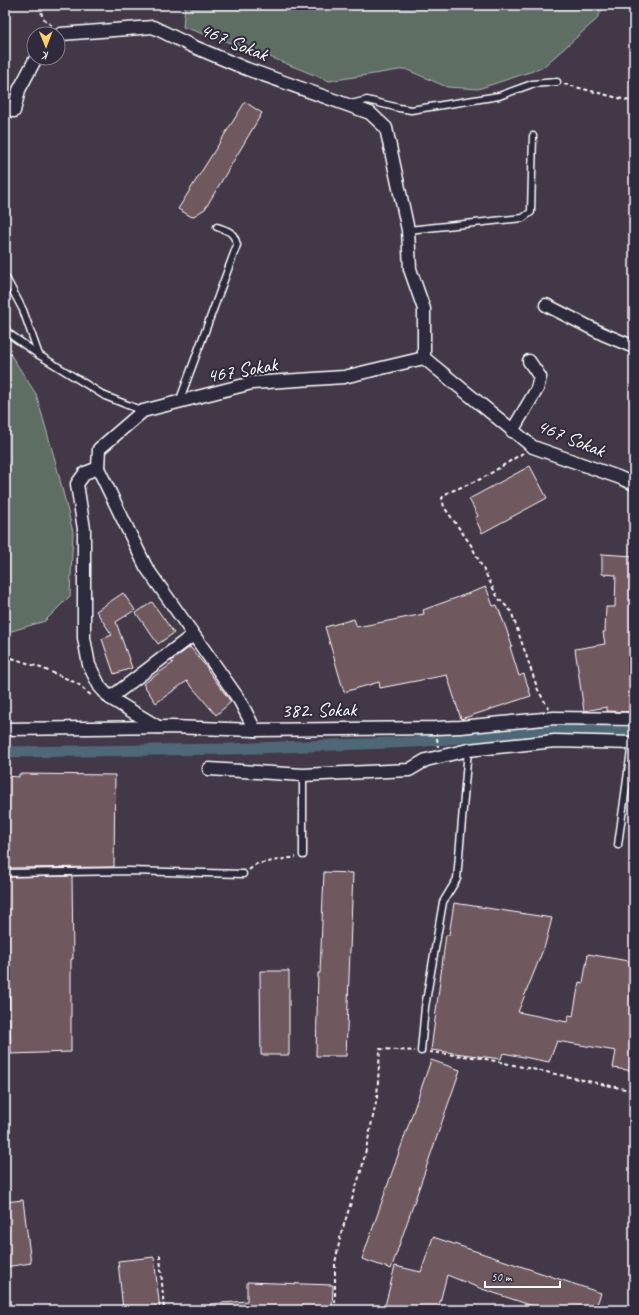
<svg xmlns="http://www.w3.org/2000/svg" width="639" height="1315" font-family="Caveat,sans-serif">
<style>
.green{fill:#5f6e64;stroke:#afb6b2}
.lines{fill:none;stroke-linecap:round;stroke-linejoin:round}
.canal{stroke:#4f6778;stroke-width:11}
.building{fill:#6f585f;stroke:#fff}
.lane-casing{stroke:#fff;stroke-width:9}
.street-casing{stroke:#fff;stroke-width:15}
.path{stroke:#fff;stroke-width:2;stroke-dasharray:4 3;stroke-linecap:butt}
.lane{stroke:#2f2a3d;stroke-width:6}
.street{stroke:#2f2a3d;stroke-width:12}
.labels{text-anchor:middle;dominant-baseline:central;stroke-width:4;stroke-linejoin:round;paint-order:stroke}
.street-label{font-size:20px;fill:#fff;stroke:#2f2a3d}
</style>
<rect width="100%" height="100%" fill="#423847"/>
<filter id="ink" filterUnits="userSpaceOnUse"><feTurbulence type="fractalNoise" baseFrequency=".025" numOctaves="2"/><feDisplacementMap in="SourceGraphic" scale="8" xChannelSelector="R" yChannelSelector="G"/><feConvolveMatrix kernelMatrix="1 2 1 2 8 2 1 2 1" color-interpolation-filters="sRGB"/></filter>
<g filter="url(#ink)">
<g class="green">
<path d="M 185,5 L 605,5 L 596,20 L 542,68 L 478,89 L 447,87 L 405,69 L 329,81 L 260,53 L 183,27 Z"/>
<path d="M 5,346 L 36,394 L 55,460 L 73,532 L 70,596 L 45,621 L 12,631 L 5,631 Z"/>
</g>
<g class="lines">
<path class="canal" d="M 5,752 L 229,749 L 414,742 L 561,729 L 634,733"/>
</g>
<g class="building">
<path d="M 245,102 L 262,113 L 205,209 L 192,217 L 178,209 Z"/>
<path d="M 530,466 L 547,498 L 482,533 L 475,518 L 478,516 L 469,499 Z"/>
<path d="M 602,554 L 634,556 L 634,712 L 607,711 L 607,707 L 584,711 L 575,649 L 605,644 L 603,632 L 605,632 L 606,607 L 615,607 L 616,575 L 602,574 Z"/>
<path d="M 486,587 L 493,606 L 497,605 L 506,628 L 512,646 L 510,647 L 519,676 L 524,674 L 531,696 L 461,719 L 447,675 L 380,688 L 379,682 L 344,692 L 325,627 L 354,619 L 357,627 L 424,614 L 423,610 Z"/>
<path d="M 123,593 L 135,610 L 116,622 L 132,668 L 114,674 L 102,639 L 112,635 L 96,611 Z"/>
<path d="M 152,602 L 174,633 L 158,644 L 136,613 Z"/>
<path d="M 190,647 L 208,669 L 207,669 L 231,702 L 216,715 L 187,681 L 156,703 L 143,684 L 173,663 L 171,661 Z"/>
<path d="M 19,774 L 115,775 L 114,867 L 5,868 L 5,776 L 19,777 Z"/>
<path d="M 324,872 L 353,873 L 346,1056 L 316,1056 L 318,973 L 320,973 Z"/>
<path d="M 72,876 L 73,959 L 71,959 L 71,1052 L 11,1054 L 6,877 Z"/>
<path d="M 454,903 L 552,918 L 545,945 L 518,1012 L 567,1022 L 569,1015 L 573,1016 L 579,982 L 583,983 L 588,954 L 634,962 L 634,1071 L 613,1068 L 616,1051 L 557,1041 L 549,1062 L 503,1053 L 501,1059 L 431,1050 L 446,935 L 449,935 Z"/>
<path d="M 260,971 L 289,971 L 289,1055 L 261,1055 Z"/>
<path d="M 431,1060 L 460,1070 L 391,1269 L 362,1259 Z"/>
<path d="M 23,1200 L 31,1263 L 5,1267 L 5,1202 Z"/>
<path d="M 433,1237 L 601,1293 L 595,1310 L 545,1310 L 482,1289 L 447,1275 L 438,1310 L 384,1310 L 395,1266 L 421,1272 Z"/>
<path d="M 154,1257 L 160,1310 L 123,1310 L 118,1261 Z"/>
<path d="M 247,1282 L 333,1285 L 332,1310 L 210,1310 L 210,1304 L 247,1301 Z"/>
</g>
<g class="lines">
<defs>
<g id="lane">
<path d="M 351,104 L 367,100 L 399,108 L 411,110 L 499,96 L 532,84 L 557,82"/>
<path d="M 408,230 L 523,218 L 531,212 L 533,136"/>
<path d="M 5,276 L 23,310 L 39,355 L 105,396 L 143,411"/>
<path d="M 5,327 L 8,333 L 39,355"/>
<path d="M 179,402 L 237,245 C 234,232 229,231 217,227"/>
<path d="M 618,845 L 632,743"/>
<path d="M 303,855 L 303,775"/>
<path d="M 5,873 L 129,871 L 243,874"/>
<path d="M 421,1051 L 425,1007 L 443,902 L 457,879 L 468,750"/>
</g>
<g id="street">
<path d="M 58,36 L 61,34 L 153,27 L 192,46 L 247,69 L 370,113 L 386,128 L 408,230 L 410,269 L 424,309 L 424,358 L 533,447 L 618,477 L 634,484"/>
<path d="M 14,111 L 19,90 L 36,58"/>
<path d="M 546,305 L 603,334 L 634,347"/>
<path d="M 512,431 L 537,389 L 540,377 L 529,361"/>
<path d="M 98,468 L 85,473 L 77,484 L 84,529 L 84,638 L 89,665 L 100,687 L 110,698 L 158,727"/>
<path d="M 110,698 L 193,635"/>
<path d="M 5,729 L 172,727 L 255,730 L 436,728 L 460,727 L 554,718 L 634,719"/>
<path d="M 255,730 L 240,701 L 146,567 L 98,468 L 99,449 L 143,411 L 252,383 L 344,377 L 424,358"/>
<path d="M 209,769 L 303,775 L 409,770 L 426,760 L 468,750 L 555,741 L 634,743"/>
</g>
</defs>
<use href="#lane" class="lane-casing"/>
<use href="#street" class="street-casing"/>
<g class="path">
<path d="M 41,5 L 42,17 L 53,27"/>
<path d="M 564,84 L 634,102"/>
<path d="M 523,453 L 483,478 L 447,493 L 442,498 L 444,507 L 471,545 L 498,598 L 511,611 L 538,690 L 549,709"/>
<path d="M 5,656 C 29,663 53,672 76,683 C 82,686 86,693 93,696"/>
<path d="M 437,738 L 438,747"/>
<path d="M 249,870 L 256,864 L 296,857"/>
<path d="M 429,1052 L 481,1058 L 634,1091"/>
<path d="M 160,1255 L 164,1310"/>
<path d="M 335,1310 L 335,1263 L 341,1234 L 362,1168 L 377,1098 L 380,1049 L 415,1051"/>
</g>
<use href="#lane" class="lane"/>
<use href="#street" class="street"/>
</g>
</g>
<g class="labels">
<g class="street-label">
<text transform="translate(234 42) rotate(22)">467 Sokak</text>
<text transform="translate(242 370) rotate(-10)">467 Sokak</text>
<text transform="translate(571 438) rotate(22)">467 Sokak</text>
<text transform="translate(319 710) rotate(-1)">382. Sokak</text>
</g>
</g>
<rect width="639" height="1315" fill="none" stroke="#2f2a3d" stroke-width="20"/>
<rect x="10" y="10" width="619" height="1295" fill="none" stroke="#fff" stroke-width="1.5" filter="url(#ink)"/>
<g transform="translate(46 46) rotate(179)"><circle r="19" fill="#2f2a3d" stroke="#827f8b"/>
<path d="M0-3L7 15L0 10L-7 15Z" fill="#ffd166"/>
<text y="-6" font-size="11" font-weight="bold" text-anchor="middle" fill="#ffffff">K</text>
</g>
<path d="M485 1281v6h75v-6" fill="none" stroke="#ffffff" stroke-width="2"/>
<text x="491" y="1281" font-size="12" fill="#ffffff" stroke="#2f2a3d" stroke-width="3" paint-order="stroke">50 m</text>
</svg>
